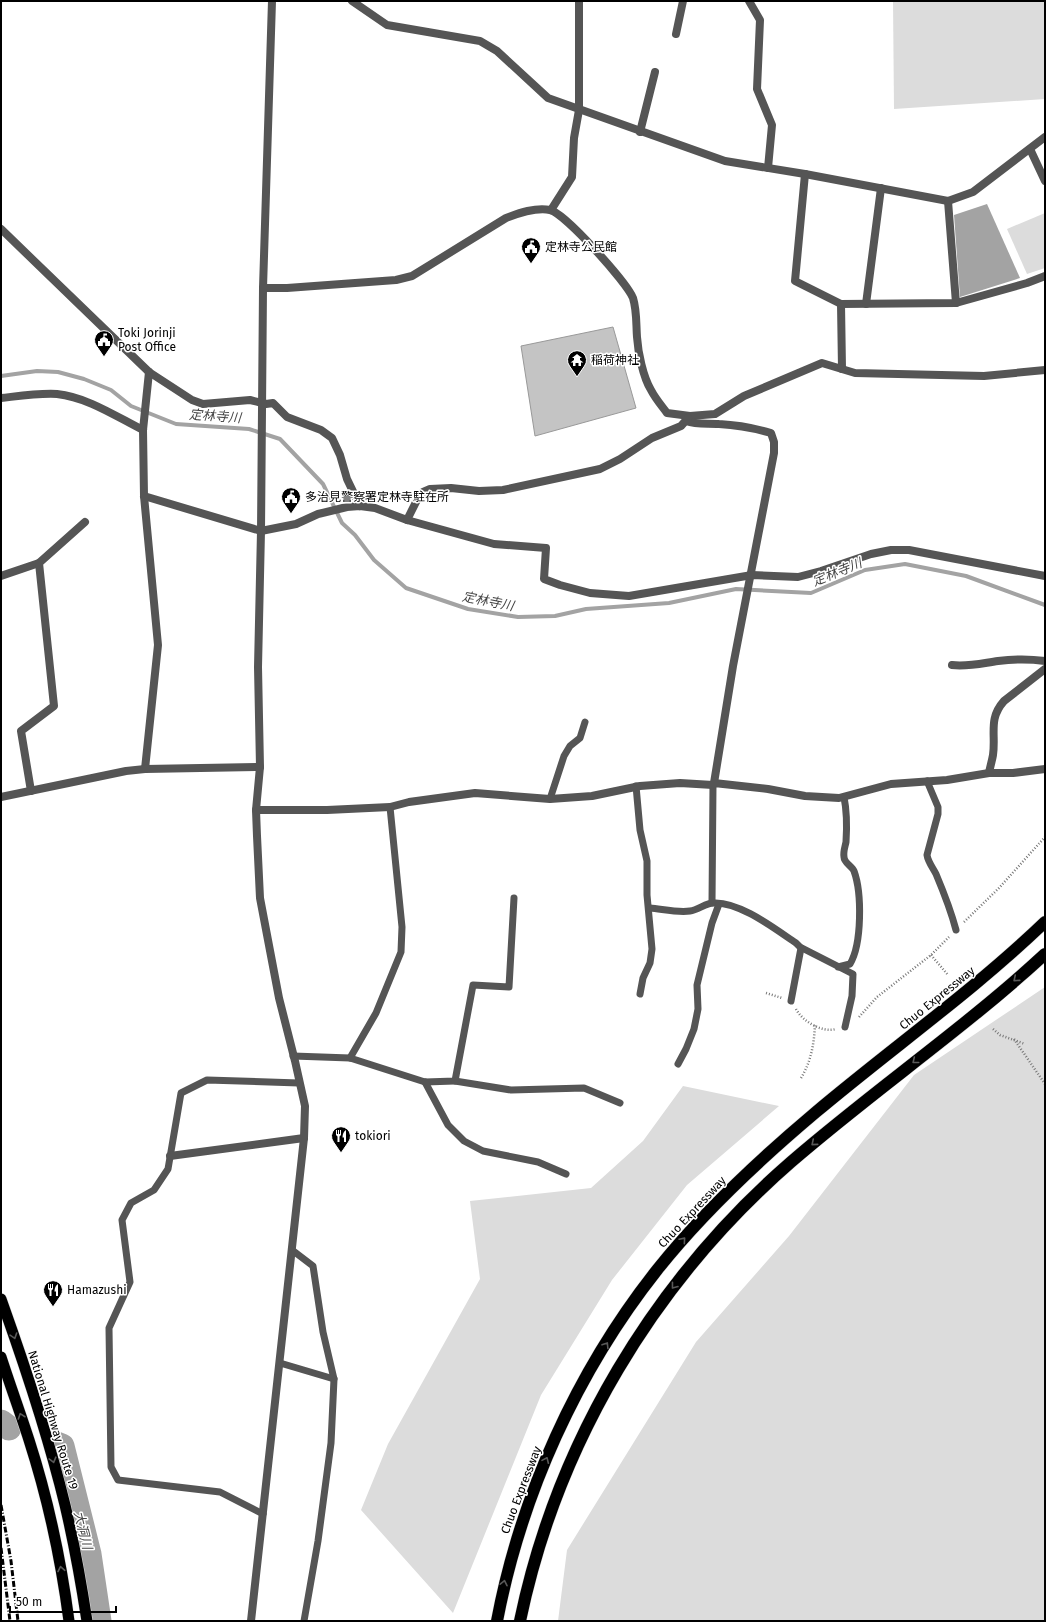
<svg xmlns="http://www.w3.org/2000/svg" width="1046" height="1622" font-family="'Fira Sans','Noto Sans JP',sans-serif">
<style>
.green{fill:#dcdcdc}
.water{fill:#a3a3a3}
.lines{fill:none;stroke-linecap:round;stroke-linejoin:round}
.stream{stroke:#a3a3a3;stroke-width:4}
.river{stroke:#a3a3a3;stroke-width:25}
.building{fill:#c4c4c4;stroke:#999}
.trunk-casing{stroke:#dbdbdb;stroke-width:12}
.motorway-casing{stroke:#dbdbdb;stroke-width:13}
.path{stroke:#777;stroke-width:2.5;stroke-dasharray:1 2;stroke-linecap:butt}
.service{stroke:#555;stroke-width:7}
.minor{stroke:#555;stroke-width:8}
.trunk{stroke:#000;stroke-width:11}
.motorway{stroke:#000;stroke-width:12}
.rail{stroke:#000;stroke-width:3;stroke-dasharray:6 2 1 2;stroke-linecap:butt}
.oneway{stroke:#595959}
.labels{text-anchor:middle;dominant-baseline:central;stroke-width:3;stroke-linejoin:round;paint-order:stroke}
.poi-label{font-size:12px;fill:#000;stroke:#fff;text-anchor:start}
.street-label{font-size:12px;fill:#000;stroke:#fff}
.water-label{font-size:13px;font-style:italic;fill:#444;stroke:#fff}
</style>
<rect width="100%" height="100%" fill="#fff"/>
<g class="green">
<path d="M 893,1 L 1045,1 L 1045,99 L 894,109 Z"/>
<path d="M 1045,213 L 1045,268 L 1027,274 L 1007,229 Z"/>
<path d="M 1045,987 L 1045,1621 L 558,1621 L 567,1550 L 696,1342 L 789,1236 L 914,1075 Z"/>
<path d="M 683,1086 L 779,1106 L 687,1185 L 612,1280 L 541,1395 L 453,1613 L 361,1510 L 388,1444 L 480,1279 L 470,1201 L 591,1188 L 643,1141 Z"/>
</g>
<path class="water" d="M 987,204 L 1020,278 L 960,297 L 954,215 Z"/>
<g class="lines">
<path class="stream" d="M 1,376 L 37,371 L 58,372 L 84,379 L 111,390 L 131,406 L 176,424 L 249,429 L 280,439 L 323,484 L 342,523 L 355,535 L 374,560 L 406,588 L 468,609 L 518,617 L 555,616 L 586,609 L 669,603 L 736,589 L 811,593 L 865,570 L 905,564 L 966,576 L 1045,605"/>
<g class="river">
<path d="M 1,1422 L 9,1428"/>
<path d="M 57,1444 L 62,1446 L 89,1554 L 99,1621"/>
</g>
</g>
<path class="building" d="M 613,327 L 636,408 L 535,436 L 521,346 Z"/>
<g class="lines">
<defs>
<g id="trunk">
<path d="M 1,1299 C 25,1366 48,1435 65,1505 C 74,1543 81,1582 87,1621"/>
<path d="M 1,1357 C 10,1385 20,1412 29,1440 C 48,1499 61,1560 69,1621"/>
</g>
<g id="motorway">
<path d="M 497,1621 C 521,1495 577,1371 657,1270 C 703,1212 759,1160 816,1112 C 892,1048 973,991 1045,922"/>
<path d="M 520,1621 C 557,1443 654,1281 791,1162 C 874,1090 965,1028 1045,954"/>
</g>
</defs>
<use href="#trunk" class="trunk-casing"/>
<use href="#motorway" class="motorway-casing"/>
<g class="path">
<path d="M 964,922 L 999,888 L 1045,837"/>
<path d="M 931,955 L 948,975"/>
<path d="M 766,993 L 782,998"/>
<path d="M 796,1009 C 802,1021 822,1033 836,1029"/>
<path d="M 859,1017 L 877,997 L 931,955 L 949,937"/>
<path d="M 993,1029 L 1000,1035 L 1025,1044"/>
<path d="M 1014,1039 L 1045,1084"/>
<path d="M 801,1078 C 811,1062 814,1044 815,1025"/>
</g>
<g class="service">
<path d="M 927,781 L 938,807 L 938,814 L 927,855 C 928,862 933,868 936,874 C 944,893 951,911 956,930"/>
<path d="M 636,786 L 640,830 L 647,861 L 647,895 L 652,949 L 650,963 L 643,978 L 640,994"/>
<path d="M 550,799 L 564,756 L 570,746 L 580,738 L 585,722"/>
<path d="M 712,903 L 713,785"/>
<path d="M 650,908 C 662,909 678,913 690,911 C 698,910 706,903 713,903 C 739,901 775,929 796,943 L 800,947 L 853,974 L 852,996 L 845,1027"/>
<path d="M 838,967 L 850,964 C 862,944 862,893 854,871 C 852,866 844,863 844,857 C 843,852 845,847 846,842 C 847,827 847,812 844,797"/>
<path d="M 791,1001 L 801,948"/>
<path d="M 293,1056 L 350,1058 L 425,1082 L 455,1081 L 473,985 L 509,987 L 514,898"/>
<path d="M 350,1058 L 376,1013 L 401,952 L 402,927 L 390,807"/>
<path d="M 678,1064 L 686,1049 L 694,1029 L 698,1009 L 697,985 L 712,923 L 719,904"/>
<path d="M 455,1081 L 511,1090 L 584,1088 L 620,1103"/>
<path d="M 425,1082 L 448,1125 L 464,1141 L 483,1151 L 538,1162 L 566,1174"/>
<path d="M 292,1250 L 313,1266 L 323,1332 L 334,1379 L 331,1443 L 318,1541 L 304,1621"/>
<path d="M 280,1363 L 334,1379"/>
<path d="M 263,1514 L 220,1492 L 118,1480 L 111,1467 L 109,1328 L 130,1282 L 122,1220 L 131,1203 L 154,1190 L 168,1169 L 181,1093 L 207,1080 L 299,1083"/>
</g>
<g class="minor">
<path d="M 352,1 L 387,25 L 480,41 L 497,51 L 548,98 L 725,161 L 805,174 L 948,201 L 973,192 L 1045,137"/>
<path d="M 749,1 L 760,20 L 757,89 L 772,125 L 768,168"/>
<path d="M 676,34 L 683,1"/>
<path d="M 640,132 L 655,72"/>
<path d="M 1030,149 L 1045,181"/>
<path d="M 805,174 L 795,281 L 841,304 L 956,303 L 1027,283 L 1045,276"/>
<path d="M 948,201 L 956,303"/>
<path d="M 551,210 L 572,177 L 574,138 L 579,110 L 579,1"/>
<path d="M 1,229 L 149,372 L 192,400 L 203,404 L 250,400 L 266,404 L 273,403 L 287,417 L 321,430 L 332,438 L 340,455 L 347,479 L 360,506"/>
<path d="M 263,288 L 287,288 L 396,280 L 412,276 L 506,218 C 519,213 536,207 550,210 C 565,213 627,283 633,298 C 637,311 636,324 637,337 C 638,352 643,377 651,390 C 655,398 661,405 667,413 L 690,416 L 715,414 L 744,396 L 822,363 L 855,373 L 984,376 L 1045,370"/>
<path d="M 841,304 L 842,369"/>
<path d="M 866,304 L 881,188"/>
<path d="M 1,398 C 19,396 38,393 57,394 C 87,397 117,417 143,430"/>
<path d="M 686,421 C 697,425 708,423 719,424 C 737,425 754,428 771,433 L 774,442 L 774,453 L 733,666 L 714,783"/>
<path d="M 144,496 L 261,531 L 296,524 L 318,514 L 347,507 L 360,506 L 375,508 L 407,520 L 494,544 L 546,548 L 544,579 L 560,585 L 590,593 L 629,596 L 752,575 L 798,577 L 821,571 L 871,554 L 891,550 L 909,550 L 1045,576"/>
<path d="M 407,520 L 418,498 L 423,492 L 430,489 L 451,488 L 479,491 L 503,490 L 600,469 L 620,459 L 652,438 L 681,426 L 688,418"/>
<path d="M 1,576 L 39,563"/>
<path d="M 952,665 C 968,667 983,663 998,661 C 1014,659 1030,659 1045,661"/>
<path d="M 145,769 L 158,645 L 144,496 L 143,430 L 149,372"/>
<path d="M 989,773 C 990,767 992,761 993,755 C 996,734 988,719 1004,701 L 1045,669"/>
<path d="M 31,791 L 21,731 L 54,706 L 39,563 L 85,522"/>
<path d="M 1,797 L 126,771 L 145,769 L 260,767"/>
<path d="M 256,810 L 327,810 L 390,807 L 409,802 L 475,793 L 550,799 L 592,796 L 640,786 L 680,783 L 713,785 L 714,783 L 768,789 L 805,796 L 839,798 L 891,784 L 947,780 L 989,773 L 1013,773 L 1045,769"/>
<path d="M 170,1156 L 304,1138"/>
<path d="M 251,1621 L 304,1138 L 305,1106 L 295,1061 L 279,998 L 260,898 L 257,836 L 256,810 L 260,767 L 258,667 L 261,531 L 263,288 L 272,1"/>
</g>
<use href="#trunk" class="trunk"/>
<use href="#motorway" class="motorway"/>
<g class="rail">
<path d="M 1,1505 L 11,1561 L 18,1621"/>
<path d="M 1,1548 L 10,1621"/>
</g>
</g>
<defs><path id="oneway-chevron" d="M-2-3.5L2.5 0L-2 3.5" fill="none" stroke-width="1.6" stroke-linecap="round" stroke-linejoin="round"/></defs>
<g class="oneway">
<use href="#oneway-chevron" transform="translate(1016 979) rotate(140)"/>
<use href="#oneway-chevron" transform="translate(915 1061) rotate(141)"/>
<use href="#oneway-chevron" transform="translate(814 1143) rotate(140)"/>
<use href="#oneway-chevron" transform="translate(683 1240) rotate(-49)"/>
<use href="#oneway-chevron" transform="translate(674 1286) rotate(128)"/>
<use href="#oneway-chevron" transform="translate(14 1336) rotate(72)"/>
<use href="#oneway-chevron" transform="translate(606 1345) rotate(-58)"/>
<use href="#oneway-chevron" transform="translate(21 1416) rotate(-109)"/>
<use href="#oneway-chevron" transform="translate(53 1460) rotate(75)"/>
<use href="#oneway-chevron" transform="translate(546 1460) rotate(-66)"/>
<use href="#oneway-chevron" transform="translate(61 1569) rotate(-101)"/>
<use href="#oneway-chevron" transform="translate(504 1583) rotate(-78)"/>
</g>
<defs>
<symbol id="civic-pin" viewBox="-11 -11 22 30"><path d="M0 17L-7.5 6A9.5 9.5 0 1 1 7.5 6Z" fill="#000" stroke="#fff"/><path d="M-.6-6.5H3V-4.5H.6V-3L4-1V1h2V6H-6V1h2V-1L-.6-3ZM-1.2 2.5V6h2.4V2.5Z" fill="#fff"/></symbol>
<symbol id="temple-pin" viewBox="-11 -11 22 30"><path d="M0 17L-7.5 6A9.5 9.5 0 1 1 7.5 6Z" fill="#000" stroke="#fff"/><path d="M0-6L5-2H3V0L6.5 2.5H4V6H1.5V3h-3V6H-4V2.5H-6.5L-3 0V-2H-5Z" fill="#fff"/></symbol>
<symbol id="restaurant-pin" viewBox="-11 -11 22 30"><path d="M0 17L-7.5 6A9.5 9.5 0 1 1 7.5 6Z" fill="#000" stroke="#fff"/><path d="M-5-6h1v4h1v-4h1v4h1v-4h1v5L-1.5 .5V6h-2V.5L-5-1ZM5-6V6H3V1.5H1.5Q1.5-4 5-6Z" fill="#fff"/></symbol>
</defs>
<g fill-rule="evenodd">
<use href="#civic-pin" x="520" y="236" width="22" height="30"/>
<use href="#civic-pin" x="93" y="329" width="22" height="30"/>
<use href="#temple-pin" x="566" y="349" width="22" height="30"/>
<use href="#civic-pin" x="280" y="486" width="22" height="30"/>
<use href="#restaurant-pin" x="330" y="1125" width="22" height="30"/>
<use href="#restaurant-pin" x="42" y="1279" width="22" height="30"/>
</g>
<g class="labels">
<g class="poi-label">
<text x="545" y="247">定林寺公民館</text>
<text x="118" y="333">Toki Jorinji<tspan x="118" dy="14">Post Office</tspan></text>
<text x="591" y="360">稲荷神社</text>
<text x="305" y="497">多治見警察署定林寺駐在所</text>
<text x="355" y="1136">tokiori</text>
<text x="67" y="1290">Hamazushi</text>
</g>
<g class="street-label">
<text transform="translate(937 998) rotate(-39)">Chuo Expressway</text>
<text transform="translate(692 1212) rotate(-47)">Chuo Expressway</text>
<text transform="translate(53 1420) rotate(73)">National Highway Route 19</text>
<text transform="translate(521 1490) rotate(-69)">Chuo Expressway</text>
</g>
<g class="water-label">
<text transform="translate(215 416) rotate(4)">定林寺川</text>
<text transform="translate(837 572) rotate(-22)">定林寺川</text>
<text transform="translate(488 601) rotate(11)">定林寺川</text>
<text transform="translate(83 1530) rotate(76)">大洞川</text>
</g>
</g>
<rect width="1046" height="1622" fill="none" stroke="#000000" stroke-width="4"/>
<path d="M10 1606v6h106v-6" fill="none" stroke="#000000" stroke-width="2"/>
<text x="16" y="1606" font-size="12" fill="#000000" stroke="#ffffff" stroke-width="3" paint-order="stroke">50 m</text>
</svg>
